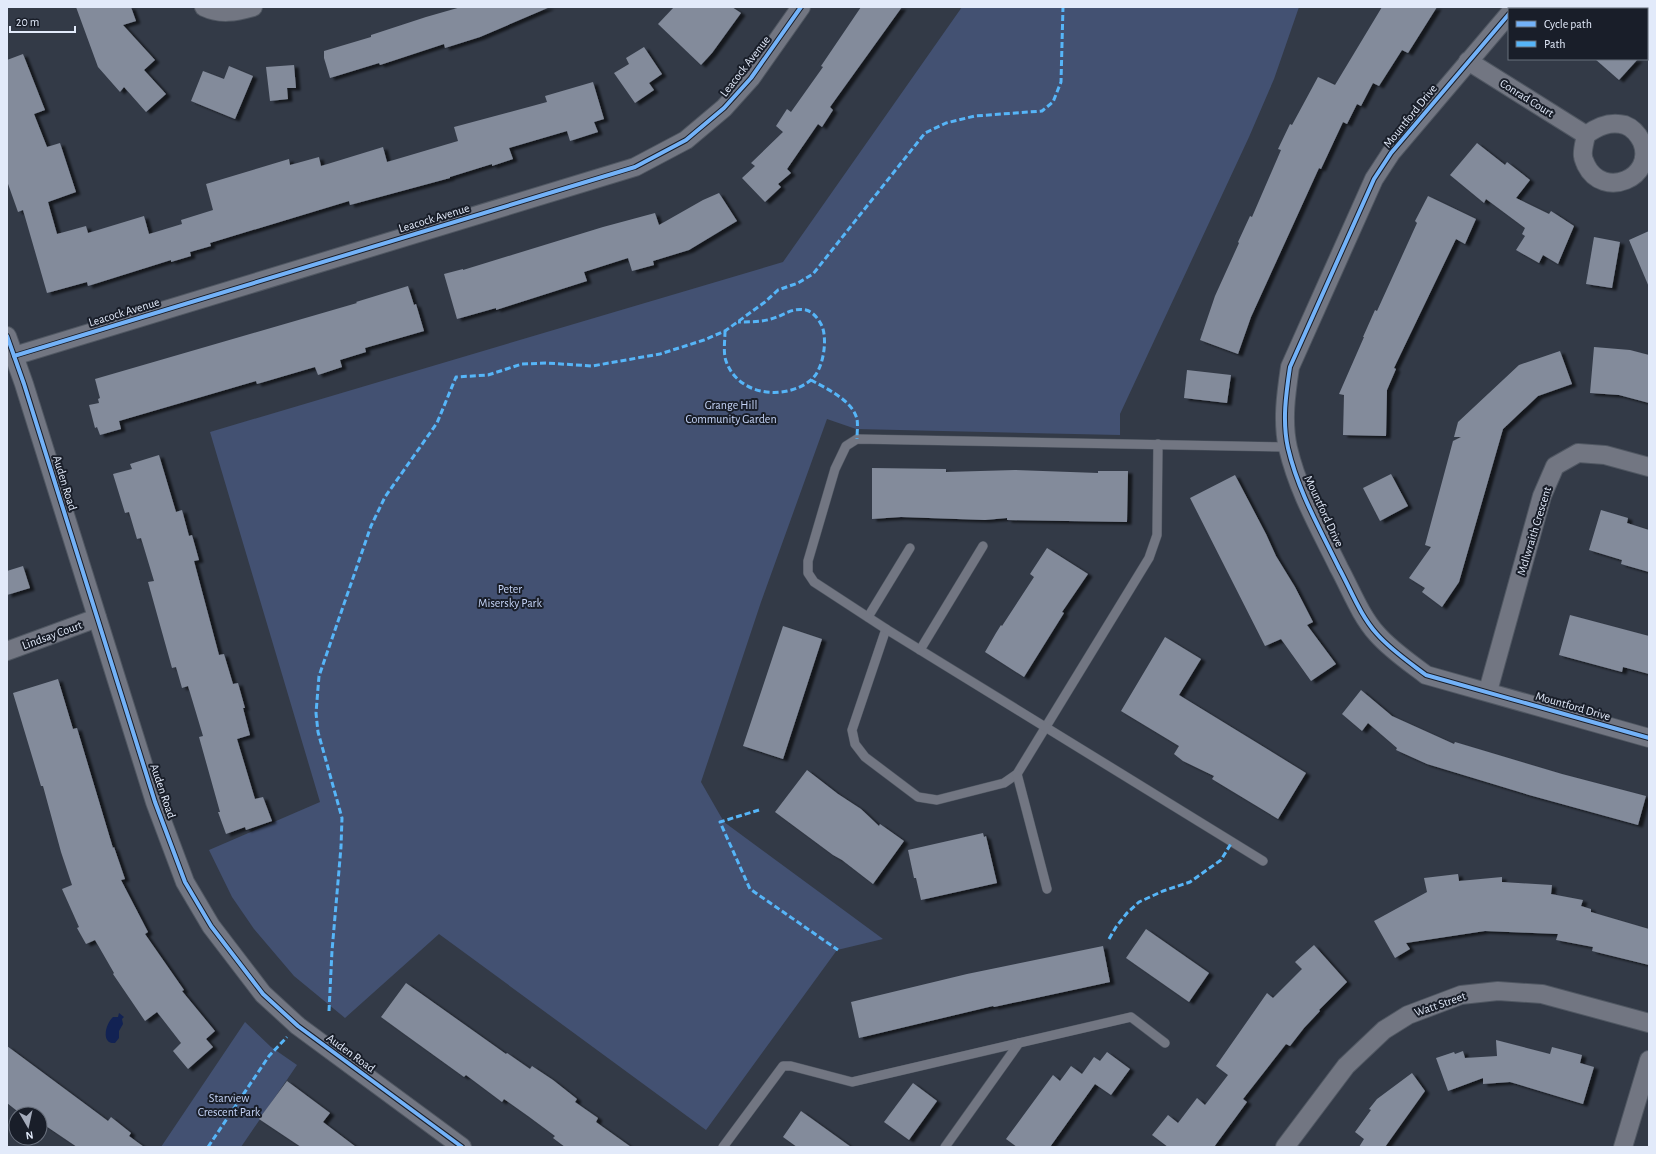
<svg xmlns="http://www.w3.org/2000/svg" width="1656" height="1154" font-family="'Alegreya Sans',sans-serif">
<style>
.green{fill:#435172}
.water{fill:#122253}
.building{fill:#838b9b;filter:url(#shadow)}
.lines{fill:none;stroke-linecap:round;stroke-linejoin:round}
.lane-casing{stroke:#505762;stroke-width:10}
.street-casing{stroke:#505762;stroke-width:20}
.lane{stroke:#727682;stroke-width:9}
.street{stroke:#727682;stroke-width:18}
.quiet{stroke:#56b5f8;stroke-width:3;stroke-dasharray:6 3;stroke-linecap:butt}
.cycleway-casing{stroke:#191e29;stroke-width:6}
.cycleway{stroke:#73b2f8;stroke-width:4}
.labels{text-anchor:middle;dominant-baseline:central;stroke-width:4;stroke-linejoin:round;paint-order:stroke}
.street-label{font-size:12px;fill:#e2eafa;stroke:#191e29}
.park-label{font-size:12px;fill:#c5d4f7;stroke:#191e29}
</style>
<defs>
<filter id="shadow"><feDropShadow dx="4.5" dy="2.5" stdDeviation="1" flood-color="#0009"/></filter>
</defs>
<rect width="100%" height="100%" fill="#333a47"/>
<g class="green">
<path d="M 962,7 L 1299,7 L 1274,79 L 1249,137 L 1120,414 L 1120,435 L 856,429 L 827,419 L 761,602 L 701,782 L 724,822 L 883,939 L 837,950 L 706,1130 L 439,934 L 345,1018 L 294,976 L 254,929 L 232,897 L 209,850 L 320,802 L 210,432 L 783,262 Z"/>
<path d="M 245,1022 L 271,1047 L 297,1065 L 241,1147 L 161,1147 Z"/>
</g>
<path class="water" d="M 119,1013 L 124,1017 L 122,1019 L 123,1024 L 119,1031 L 119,1038 L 115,1043 C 100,1044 106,1023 113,1017 L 118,1017 Z"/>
<g class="building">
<path d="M 76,7 L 131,7 L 136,21 L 123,25 L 155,60 L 144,70 L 166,94 L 146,112 L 124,87 L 120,92 L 98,67 Z"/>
<path d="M 461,7 L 550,7 L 480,37 L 445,48 L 444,44 L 380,65 L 379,63 L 330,78 L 324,58 L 324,51 L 371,37 L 371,35 L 426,17 Z"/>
<path d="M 674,7 L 732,7 L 741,13 L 712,53 L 701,65 L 658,24 Z"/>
<path d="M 861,7 L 902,7 L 830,107 L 833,110 L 822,127 L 818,124 L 787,169 L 791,173 L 778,184 L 781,187 L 765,202 L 742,178 L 755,166 L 751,163 L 783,132 L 776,126 L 787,109 L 791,112 L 823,67 L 821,66 Z"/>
<path d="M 1382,7 L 1437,7 L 1408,53 L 1402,50 L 1379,86 L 1373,83 L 1361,106 L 1357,104 L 1347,124 L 1343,122 L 1321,169 L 1319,168 L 1251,317 L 1238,354 L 1200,340 L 1215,296 L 1239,243 L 1238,242 L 1250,216 L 1252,217 L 1281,150 L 1278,149 L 1290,124 L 1292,125 L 1318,77 L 1335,85 Z"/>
<path d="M 644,47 L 662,74 L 649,83 L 654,90 L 635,103 L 614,73 L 629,64 L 626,58 Z"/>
<path d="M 23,54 L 45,110 L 34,114 L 47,147 L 60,143 L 76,192 L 48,202 L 57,234 L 86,226 L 88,233 L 144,216 L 149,234 L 182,224 L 181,220 L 213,210 L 206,184 L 289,159 L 290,165 L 319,157 L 321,166 L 383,147 L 387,162 L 458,141 L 454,127 L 547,102 L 545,96 L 593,82 L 604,119 L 594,122 L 598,132 L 570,141 L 567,131 L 509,148 L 513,159 L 492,166 L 492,164 L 450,177 L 450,178 L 350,205 L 349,201 L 210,243 L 211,246 L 190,252 L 191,256 L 171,262 L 171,260 L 88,286 L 87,282 L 47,293 L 23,210 L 18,212 L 7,181 L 7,60 Z"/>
<path d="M 1595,59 L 1638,59 L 1619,80 Z"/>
<path d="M 294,65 L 296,88 L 287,88 L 288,99 L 270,101 L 266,67 Z"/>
<path d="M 229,66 L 253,76 L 235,119 L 191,101 L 203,71 L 224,79 Z"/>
<path d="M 1477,143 L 1505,165 L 1507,162 L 1530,180 L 1516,198 L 1549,214 L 1551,211 L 1574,226 L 1558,264 L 1543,255 L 1539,263 L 1516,250 L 1525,236 L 1522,234 L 1525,228 L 1486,199 L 1484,203 L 1450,175 Z"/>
<path d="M 719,193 L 737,221 L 689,250 L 653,261 L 654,265 L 632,271 L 628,258 L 584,272 L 587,281 L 496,310 L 496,308 L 457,319 L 444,274 L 463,269 L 463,270 L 603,227 L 655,213 L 659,225 L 703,200 Z"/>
<path d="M 1428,196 L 1476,219 L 1465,244 L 1456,239 L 1394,368 L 1396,369 L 1387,390 L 1386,436 L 1343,435 L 1344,395 L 1339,394 L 1364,337 L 1363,337 L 1375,310 L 1377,311 L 1417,223 L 1415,221 Z"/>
<path d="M 1649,231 L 1649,287 L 1629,240 Z"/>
<path d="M 1594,237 L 1620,242 L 1612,288 L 1586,284 Z"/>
<path d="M 408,286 L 414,305 L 416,304 L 424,331 L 365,348 L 366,352 L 340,360 L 342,367 L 318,375 L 315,367 L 257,384 L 256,381 L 119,421 L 121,429 L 100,435 L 97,427 L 95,428 L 89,405 L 99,403 L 98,399 L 100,398 L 95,379 L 357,303 L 356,302 Z"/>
<path d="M 1594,347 L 1630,350 L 1649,355 L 1649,403 L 1619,395 L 1590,393 Z"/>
<path d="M 1560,351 L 1572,384 L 1538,396 L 1503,429 L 1459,582 L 1442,607 L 1422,592 L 1425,588 L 1409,578 L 1431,547 L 1425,545 L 1453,441 L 1461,437 L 1454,437 L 1458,422 L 1519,365 Z"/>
<path d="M 1187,370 L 1231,375 L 1227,403 L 1184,398 Z"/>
<path d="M 159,455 L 176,512 L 182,510 L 189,536 L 192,535 L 199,560 L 194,561 L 219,655 L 224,654 L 233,684 L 238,683 L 245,708 L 243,708 L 250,735 L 237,739 L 255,799 L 263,797 L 272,821 L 246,830 L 245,827 L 226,834 L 218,812 L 220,812 L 199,737 L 203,736 L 188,686 L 182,688 L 176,667 L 172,668 L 148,582 L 154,581 L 141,538 L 137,539 L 129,512 L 125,513 L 113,474 L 132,469 L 130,464 Z"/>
<path d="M 872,468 L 946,469 L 946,472 L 1015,470 L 1098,473 L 1098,471 L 1128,471 L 1127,522 L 1007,520 L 1007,518 L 985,520 L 901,517 L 872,519 Z"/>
<path d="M 1391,474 L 1408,506 L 1380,521 L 1363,488 Z"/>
<path d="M 1235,475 L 1266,534 L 1276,556 L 1295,587 L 1313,622 L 1307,625 L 1336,664 L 1311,681 L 1281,639 L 1265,646 L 1190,498 Z"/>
<path d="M 1601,510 L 1628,518 L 1627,523 L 1649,530 L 1649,572 L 1621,564 L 1622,560 L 1589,550 Z"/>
<path d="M 1047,548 L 1088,574 L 1062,612 L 1064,613 L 1024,677 L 985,652 L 996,633 L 1001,625 L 1002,626 L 1034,577 L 1030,574 Z"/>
<path d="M 23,566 L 30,588 L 7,595 L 7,571 Z"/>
<path d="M 1570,615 L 1649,636 L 1649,674 L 1623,667 L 1622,672 L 1559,655 Z"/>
<path d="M 783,626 L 822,639 L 783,759 L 743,746 Z"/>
<path d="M 1165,637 L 1201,659 L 1179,695 L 1306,773 L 1278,819 L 1212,779 L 1214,776 L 1183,761 L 1174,754 L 1179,746 L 1121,711 Z"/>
<path d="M 58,679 L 73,729 L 77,728 L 113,848 L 114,847 L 125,879 L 121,880 L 148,932 L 145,934 L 184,990 L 182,991 L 215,1031 L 206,1039 L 213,1047 L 188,1069 L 173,1051 L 181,1043 L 157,1012 L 145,1021 L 113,974 L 114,973 L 95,940 L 86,944 L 77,928 L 79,927 L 62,889 L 72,885 L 61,852 L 43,786 L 41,786 L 13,693 Z"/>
<path d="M 1361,690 L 1392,716 L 1454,744 L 1455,742 L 1562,774 L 1646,796 L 1638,825 L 1529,795 L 1427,764 L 1396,750 L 1397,748 L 1368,723 L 1362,731 L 1342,714 Z"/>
<path d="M 807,770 L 838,794 L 861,809 L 879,826 L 880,824 L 904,841 L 873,884 L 842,860 L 833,855 L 775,812 Z"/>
<path d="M 983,833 L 984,837 L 986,836 L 997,883 L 921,900 L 916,878 L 914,878 L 908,850 Z"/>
<path d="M 1458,874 L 1459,881 L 1502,877 L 1502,882 L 1552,885 L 1551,894 L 1583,900 L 1581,906 L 1591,909 L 1591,912 L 1649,929 L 1649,965 L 1592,951 L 1593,947 L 1556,940 L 1558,934 L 1485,931 L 1406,943 L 1410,949 L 1395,958 L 1374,921 L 1427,892 L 1424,878 Z"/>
<path d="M 1146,929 L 1209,973 L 1189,1002 L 1126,958 Z"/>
<path d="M 1314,945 L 1347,982 L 1319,1010 L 1320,1011 L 1304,1028 L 1290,1046 L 1286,1044 L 1243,1099 L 1247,1102 L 1214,1147 L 1168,1147 L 1152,1135 L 1168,1115 L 1178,1123 L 1197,1098 L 1205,1105 L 1228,1075 L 1216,1066 L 1267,993 L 1273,998 L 1302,969 L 1295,962 Z"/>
<path d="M 1103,946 L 1110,982 L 994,1007 L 993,1006 L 859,1038 L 851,1002 L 967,974 Z"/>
<path d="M 406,983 L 506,1054 L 507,1053 L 530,1069 L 532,1066 L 553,1080 L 577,1099 L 575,1102 L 598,1118 L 596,1122 L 631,1147 L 565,1147 L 553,1138 L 555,1136 L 528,1116 L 504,1099 L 502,1102 L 466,1075 L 464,1077 L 403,1033 L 381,1017 Z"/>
<path d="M 1496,1040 L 1550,1054 L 1552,1047 L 1582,1055 L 1580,1063 L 1594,1067 L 1583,1104 L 1510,1082 L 1483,1084 L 1483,1078 L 1448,1091 L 1436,1058 L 1454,1052 L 1455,1054 L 1463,1051 L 1465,1058 L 1497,1056 Z"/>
<path d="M 7,1046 L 108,1121 L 111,1117 L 131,1133 L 129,1136 L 144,1147 L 77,1147 L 40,1122 L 40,1114 L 21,1114 L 7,1103 Z"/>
<path d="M 1107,1052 L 1130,1069 L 1111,1095 L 1095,1084 L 1050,1147 L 1017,1147 L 1006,1139 L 1053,1075 L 1060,1081 L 1071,1066 L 1082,1074 L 1094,1057 L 1100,1061 Z"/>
<path d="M 1412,1073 L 1425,1091 L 1385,1147 L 1359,1147 L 1364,1139 L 1355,1132 L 1371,1110 L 1369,1109 L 1377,1099 Z"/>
<path d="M 287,1081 L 330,1113 L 323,1122 L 356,1147 L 301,1147 L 259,1119 Z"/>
<path d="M 913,1083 L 937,1101 L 909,1140 L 884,1122 Z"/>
<path d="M 801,1111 L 851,1147 L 797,1147 L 783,1137 Z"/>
</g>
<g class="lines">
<defs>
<g id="lane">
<path d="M 868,617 L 910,548"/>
<path d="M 886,629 L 852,730 L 855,744 L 865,757 L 918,797 L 937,800 L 1004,783 L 1017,774 L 1149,558 L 1157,535 L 1158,444"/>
<path d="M 920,650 L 983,546"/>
<path d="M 1017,774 L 1047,889"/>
<path d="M 1263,861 L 886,629 L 814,582 L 808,573 L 808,561 L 835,469 L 846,446 L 857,439 L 1287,447"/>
<path d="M 723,1147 L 783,1066 L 791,1066 L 852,1082 L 1019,1043"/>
<path d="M 945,1147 L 1019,1043 L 1131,1017 L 1165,1043"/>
</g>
<g id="street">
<path d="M 204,7 C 221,15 235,12 253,7"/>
<path d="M 1509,14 L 1391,153 L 1374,179 L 1290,367 C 1286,394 1282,421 1288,448 C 1298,491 1320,529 1339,568 C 1351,590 1360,615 1377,634 C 1391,650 1409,662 1426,675 L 1649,738"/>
<path d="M 1468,61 L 1586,135 C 1585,141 1582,150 1583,156 C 1583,159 1585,162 1586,165 C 1603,200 1656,178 1642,142 C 1638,134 1633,128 1625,125 C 1610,121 1598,126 1586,135"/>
<path d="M 7,336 L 24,384 L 155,802 L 185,882 L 211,926 L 263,994 L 298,1026 L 462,1147"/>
<path d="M 14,356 L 635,167 L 686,140 L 724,108 L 751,78 L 801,7"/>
<path d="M 7,651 L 97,618"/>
<path d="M 1488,691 L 1542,496 L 1555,466 L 1578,453 L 1605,455 L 1649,467"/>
<path d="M 1285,1147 L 1346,1066 L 1384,1030 L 1408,1015 L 1461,995 L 1498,991 L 1542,994 L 1649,1023"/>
<path d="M 1623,1147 L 1649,1060"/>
</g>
</defs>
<use href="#lane" class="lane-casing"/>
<use href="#street" class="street-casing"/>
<use href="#lane" class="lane"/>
<use href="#street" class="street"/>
<g class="quiet">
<path d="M 725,331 C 725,341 723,352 726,361 C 738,396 785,401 811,380 C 823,370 827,343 823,329 C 821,322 814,312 806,310 C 792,307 783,316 771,319 C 761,322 749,322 738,322"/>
<path d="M 811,380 C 827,389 852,400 857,419 C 858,425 857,433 857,439"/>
<path d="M 759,810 L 720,822 L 750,889 L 838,950"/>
<path d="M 1109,939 L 1116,927 L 1127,913 L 1139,902 L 1163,891 L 1190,882 L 1221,860 L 1232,842"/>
<path d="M 329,1011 L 332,951 L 341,847 L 342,818 L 318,732 L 316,713 L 319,676 L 371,526 L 385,497 L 437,423 L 456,377 L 488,375 L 522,364 L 547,363 L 592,366 L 660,354 L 704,340 L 725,331 L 765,302 L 778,290 L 798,283 L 813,274 L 925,133 L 946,123 L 975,116 L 1042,111 L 1053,102 L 1061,82 L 1063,7"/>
<path d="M 208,1147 L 269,1056 L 287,1037"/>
</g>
<defs>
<g id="cycleway">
<path d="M 1509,14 L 1391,153 L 1374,179 L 1290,367 C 1286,394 1282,421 1288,448 C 1298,491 1320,529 1339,568 C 1351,590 1360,615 1377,634 C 1391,650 1409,662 1426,675 L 1649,738"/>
<path d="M 7,336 L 24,384 L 155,802 L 185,882 L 211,926 L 263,994 L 298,1026 L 462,1147"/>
<path d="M 14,356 L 635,167 L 686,140 L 724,108 L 751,78 L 801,7"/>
</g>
</defs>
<use href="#cycleway" class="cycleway-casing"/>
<use href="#cycleway" class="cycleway"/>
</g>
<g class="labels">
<g class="street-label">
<text transform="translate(745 66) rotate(-52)">Leacock Avenue</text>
<text transform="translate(1527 98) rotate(32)">Conrad Court</text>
<text transform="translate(1410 116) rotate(-51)">Mountford Drive</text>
<text transform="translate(434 218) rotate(-17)">Leacock Avenue</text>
<text transform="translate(124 312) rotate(-17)">Leacock Avenue</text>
<text transform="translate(65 483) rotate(73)">Auden Road</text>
<text transform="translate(1324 511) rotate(65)">Mountford Drive</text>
<text transform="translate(1534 531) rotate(-73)">McIlwraith Crescent</text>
<text transform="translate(52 635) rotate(-20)">Lindsay Court</text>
<text transform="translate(1573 706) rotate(16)">Mountford Drive</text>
<text transform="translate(163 791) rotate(71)">Auden Road</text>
<text transform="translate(1440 1004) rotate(-19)">Watt Street</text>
<text transform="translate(351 1053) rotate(36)">Auden Road</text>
</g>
<g class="park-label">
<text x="731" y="405">Grange Hill<tspan x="731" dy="14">Community Garden</tspan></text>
<text x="510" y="589">Peter<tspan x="510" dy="14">Misersky Park</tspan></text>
<text x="229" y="1098">Starview<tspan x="229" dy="14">Crescent Park</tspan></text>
</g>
</g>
<rect width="1656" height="1154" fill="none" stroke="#e2eafa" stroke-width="16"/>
<rect x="1508" y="8" width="140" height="52" fill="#191e29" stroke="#69707d"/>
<rect x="1516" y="21" width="20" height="6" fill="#73b2f8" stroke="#69707d"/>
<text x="1544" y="28" font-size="12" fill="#e2eafa">Cycle path</text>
<rect x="1516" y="41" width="20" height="6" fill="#56b5f8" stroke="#69707d"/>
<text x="1544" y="48" font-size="12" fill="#e2eafa">Path</text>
<g transform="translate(28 1126) rotate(171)"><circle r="19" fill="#191e29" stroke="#69707d"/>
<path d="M0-3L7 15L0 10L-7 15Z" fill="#a5acbb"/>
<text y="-6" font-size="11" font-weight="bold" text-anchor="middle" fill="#e2eafa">N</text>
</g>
<path d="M10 26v6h65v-6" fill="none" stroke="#e2eafa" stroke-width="2"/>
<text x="16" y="26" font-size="12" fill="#e2eafa" stroke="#191e29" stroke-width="3" paint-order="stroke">20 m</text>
</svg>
